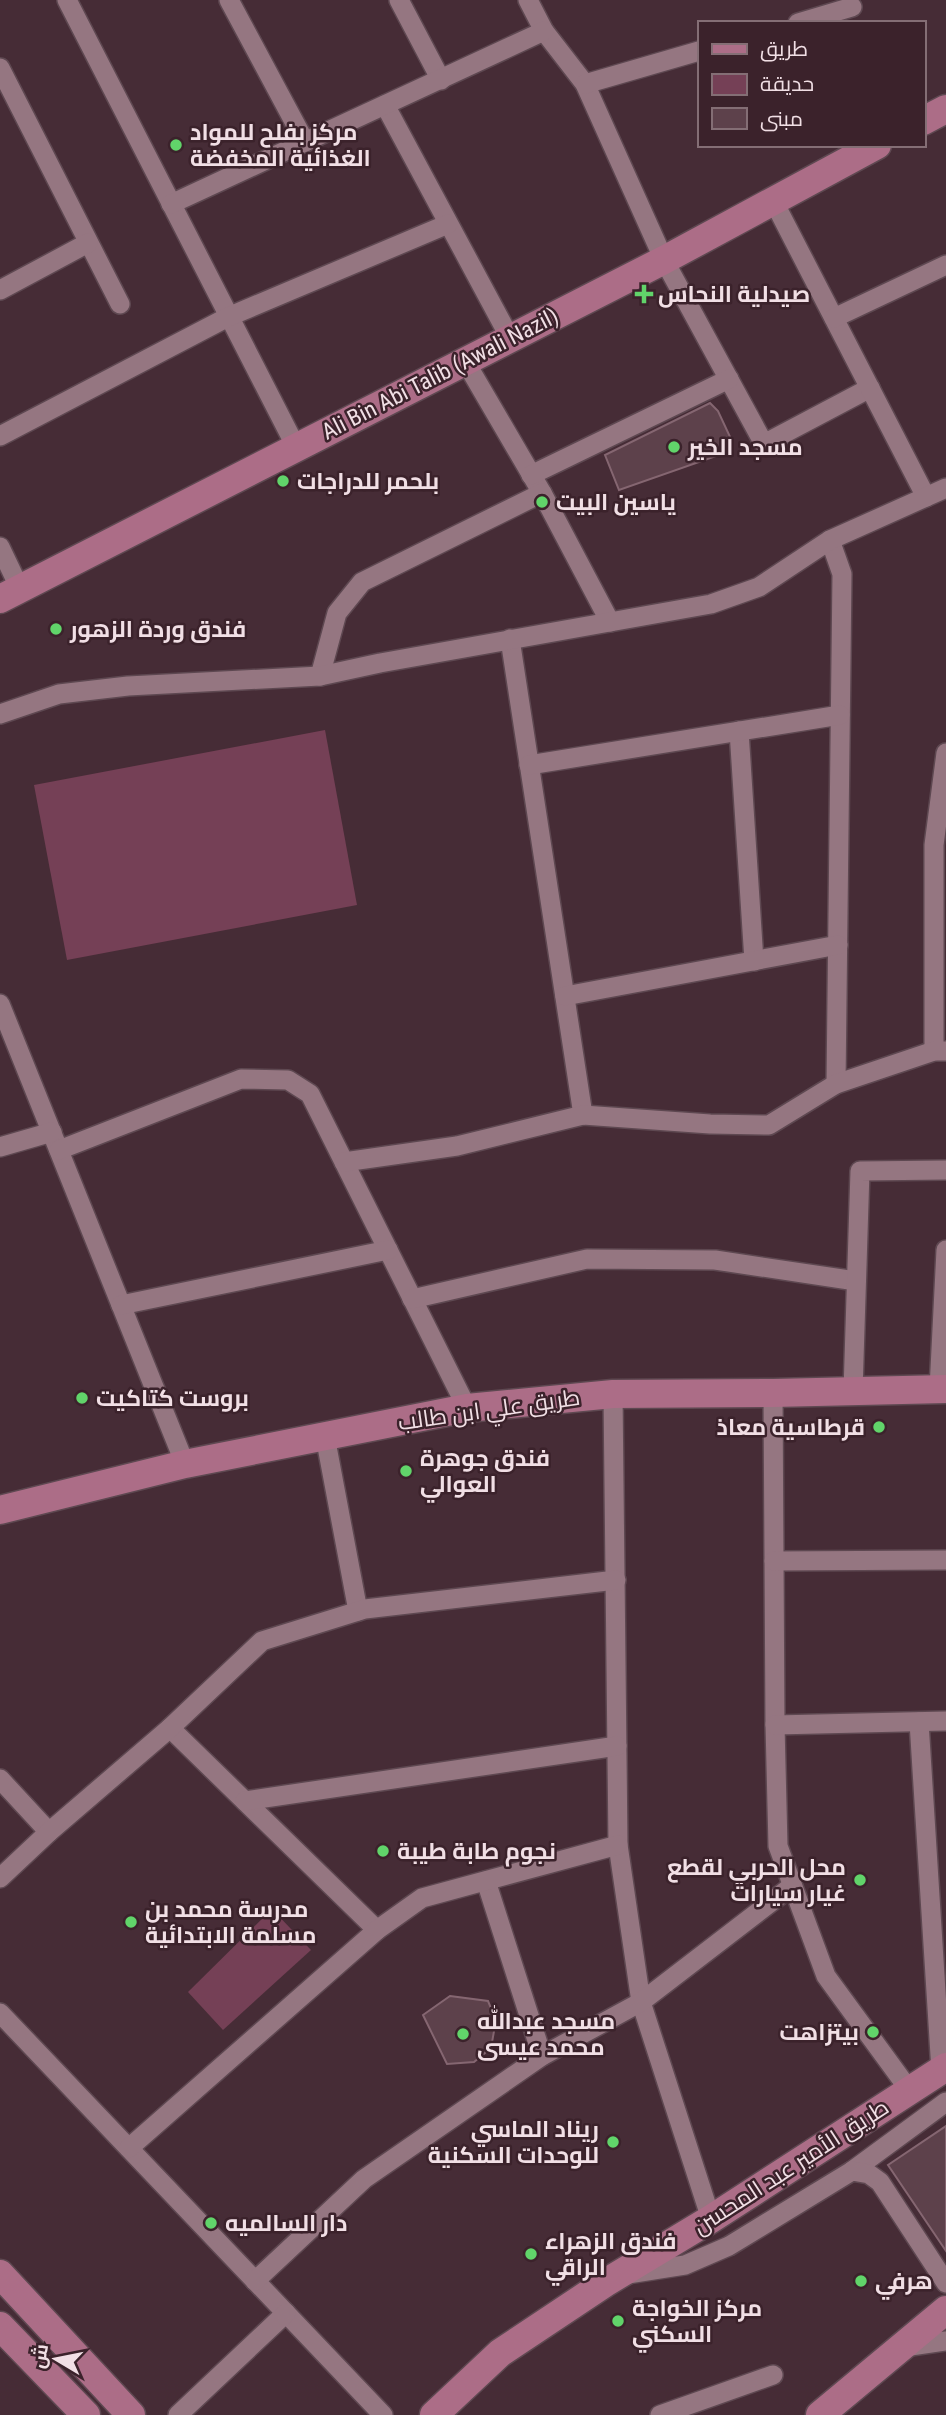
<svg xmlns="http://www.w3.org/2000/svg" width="946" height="2415" font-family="'Roboto Condensed',Cairo,sans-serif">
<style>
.green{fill:#754056}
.building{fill:#5d414b;stroke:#856671;stroke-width:2}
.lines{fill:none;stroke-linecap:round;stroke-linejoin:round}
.minor-casing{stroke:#5e4851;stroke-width:22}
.secondary-casing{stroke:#5e4851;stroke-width:31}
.minor{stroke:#957681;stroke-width:19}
.secondary{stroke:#ac6d87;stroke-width:28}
.poi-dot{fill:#61d46a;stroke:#3b222b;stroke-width:2.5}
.labels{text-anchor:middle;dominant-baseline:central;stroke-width:5;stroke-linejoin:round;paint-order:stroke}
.poi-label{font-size:23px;font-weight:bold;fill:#f1dfe5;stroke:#3b222b;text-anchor:start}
.street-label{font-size:23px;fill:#f1dfe5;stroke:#3b222b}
</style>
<rect width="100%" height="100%" fill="#462c36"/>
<g class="green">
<path d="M 325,730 L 357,905 L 67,960 L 34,785 Z"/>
<path d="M 272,1909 L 311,1950 L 223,2030 L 188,1992 Z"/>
</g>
<g class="building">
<path d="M 710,403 L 718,411 L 731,439 L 722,454 L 619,490 L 605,455 Z"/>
<path d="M 450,1996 L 488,2001 L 496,2020 L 491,2048 L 474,2062 L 447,2064 L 423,2015 Z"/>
<path d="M 946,2126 L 946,2251 L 888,2165 Z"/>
</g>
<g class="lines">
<defs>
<g id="minor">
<path d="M 67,0 L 296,447"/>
<path d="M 229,0 L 305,142"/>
<path d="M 399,0 L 441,80"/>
<path d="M 528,0 L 544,31 L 585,84 L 664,260 L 764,444 L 870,388"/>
<path d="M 798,23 L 852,7"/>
<path d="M 0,68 L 120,304"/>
<path d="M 585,84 L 699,51"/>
<path d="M 385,105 L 510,338"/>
<path d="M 773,200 L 926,497"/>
<path d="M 171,204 L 544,31"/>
<path d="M 0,290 L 88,243"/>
<path d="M 834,318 L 946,265"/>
<path d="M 465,361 L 542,493 L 610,622"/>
<path d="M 0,436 L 228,317 L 448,224"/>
<path d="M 531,475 L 729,379"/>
<path d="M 830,540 L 842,574 L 836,1084"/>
<path d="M 0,547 L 20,589"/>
<path d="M 510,639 L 583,1115"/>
<path d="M 320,676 L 337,613 L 362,582 L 542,493"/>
<path d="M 0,714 L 59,694 L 128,686 L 320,676 L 380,663 L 711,604 L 759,587 L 830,540 L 946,488"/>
<path d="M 739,731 L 754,961"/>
<path d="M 529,765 L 840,715"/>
<path d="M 565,996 L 838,945"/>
<path d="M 0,1004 L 185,1464"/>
<path d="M 934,1051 L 934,845 L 946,753"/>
<path d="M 0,1147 L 52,1132"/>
<path d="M 59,1150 L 241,1079 L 288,1080 L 310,1094 L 467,1408"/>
<path d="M 344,1162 L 457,1146 L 583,1115 L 710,1124 L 769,1125 L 836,1084 L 934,1051 L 946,1051"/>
<path d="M 412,1299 L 587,1259 L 715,1260 L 856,1281"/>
<path d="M 121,1305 L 388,1250"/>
<path d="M 939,1389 L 946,1250"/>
<path d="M 853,1391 L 860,1171 L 946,1170"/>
<path d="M 773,1393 L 775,1725 L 778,1846 L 826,1976 L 910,2091"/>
<path d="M 613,1394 L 618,1845 L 641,2002 L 711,2219"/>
<path d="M 325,1436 L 358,1611"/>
<path d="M 774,1561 L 946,1560"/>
<path d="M 919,1722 L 941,2071"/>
<path d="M 775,1725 L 946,1721"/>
<path d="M 170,1728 L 377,1930"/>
<path d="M 0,1779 L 49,1832"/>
<path d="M 245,1801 L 617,1746"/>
<path d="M 0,1878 L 49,1832 L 170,1728 L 262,1641 L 365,1609 L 616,1580"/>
<path d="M 486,1881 L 542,2056"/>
<path d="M 0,2013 L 383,2415"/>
<path d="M 129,2148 L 377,1930 L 422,1898 L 618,1845"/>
<path d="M 852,2171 L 946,2102"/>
<path d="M 628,2274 L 685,2265 L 729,2246 L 852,2171 L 869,2174 L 880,2182 L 946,2283"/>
<path d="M 255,2281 L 364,2179 L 542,2056 L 641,2002 L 792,1886"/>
<path d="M 904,2347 L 946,2341"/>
<path d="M 178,2415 L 286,2313"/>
<path d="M 660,2415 L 773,2375"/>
</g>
<g id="secondary">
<path d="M 923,121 L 946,109"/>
<path d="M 0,599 L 664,260 L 877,145"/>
<path d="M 0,1510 L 185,1464 L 467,1408 L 613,1394 L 773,1393 L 946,1389"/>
<path d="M 0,2274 L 131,2415"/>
<path d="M 0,2326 L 86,2415"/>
<path d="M 434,2415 L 500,2353 L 605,2283 L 711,2219 L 946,2067"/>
<path d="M 820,2415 L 946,2310"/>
</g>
</defs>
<use href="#minor" class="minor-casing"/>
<use href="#secondary" class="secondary-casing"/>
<use href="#minor" class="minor"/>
<use href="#secondary" class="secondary"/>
</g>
<g class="poi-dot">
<circle cx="176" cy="145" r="7"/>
<path d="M640.5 283.5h7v7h7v7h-7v7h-7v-7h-7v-7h7z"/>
<circle cx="674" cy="447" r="7"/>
<circle cx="283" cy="481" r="7"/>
<circle cx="542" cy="502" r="7"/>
<circle cx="56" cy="629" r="7"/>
<circle cx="82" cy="1398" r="7"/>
<circle cx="879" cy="1427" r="7"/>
<circle cx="406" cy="1471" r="7"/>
<circle cx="383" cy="1851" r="7"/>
<circle cx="860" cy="1880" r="7"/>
<circle cx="131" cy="1922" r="7"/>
<circle cx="873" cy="2032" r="7"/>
<circle cx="463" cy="2034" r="7"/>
<circle cx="613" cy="2142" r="7"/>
<circle cx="211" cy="2223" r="7"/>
<circle cx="531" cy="2254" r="7"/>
<circle cx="861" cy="2281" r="7"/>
<circle cx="618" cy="2321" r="7"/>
</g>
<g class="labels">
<g class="poi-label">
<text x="190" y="132">مركز بفلح للمواد<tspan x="190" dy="26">الغذائية المخفضة</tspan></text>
<text x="658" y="294">صيدلية النحاس</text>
<text x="688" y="447">مسجد الخير</text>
<text x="297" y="481">بلحمر للدراجات</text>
<text x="556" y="502">ياسين البيت</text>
<text x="70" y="629">فندق وردة الزهور</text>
<text x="96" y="1398">بروست كتاكيت</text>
<text x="865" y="1427" text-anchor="end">قرطاسية معاذ</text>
<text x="420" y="1458">فندق جوهرة<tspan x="420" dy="26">العوالي</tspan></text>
<text x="397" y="1851">نجوم طابة طيبة</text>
<text x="846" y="1867" text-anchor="end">محل الحربي لقطع<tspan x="846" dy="26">غيار سيارات</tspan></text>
<text x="145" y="1909">مدرسة محمد بن<tspan x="145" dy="26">مسلمة الابتدائية</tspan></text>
<text x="477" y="2021">مسجد عبدالله<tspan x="477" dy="26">محمد عيسى</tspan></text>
<text x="859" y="2032" text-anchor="end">بيتزاهت</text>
<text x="599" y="2129" text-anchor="end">ريناد الماسي<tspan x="599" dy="26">للوحدات السكنية</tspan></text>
<text x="225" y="2223">دار السالميه</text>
<text x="545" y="2241">فندق الزهراء<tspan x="545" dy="26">الراقي</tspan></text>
<text x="875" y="2281">هرفي</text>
<text x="632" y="2308">مركز الخواجة<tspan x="632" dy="26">السكني</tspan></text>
</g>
<g class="street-label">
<text transform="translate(440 374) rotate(-27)">Ali Bin Abi Talib (Awali Nazil)</text>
<text transform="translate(489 1410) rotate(-8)">طريق علي ابن طالب</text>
<text transform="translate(791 2167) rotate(-33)">طريق الأمير عبد المحسن</text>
</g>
</g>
<rect x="698" y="21" width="228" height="126" fill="#3b222b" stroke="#846e75" stroke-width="2"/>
<rect x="712" y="44" width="35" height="10" fill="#ac6d87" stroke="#846e75" stroke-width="2"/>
<text x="760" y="56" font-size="21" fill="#f1dfe5">طريق</text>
<rect x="712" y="74" width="35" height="21" fill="#754056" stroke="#846e75" stroke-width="2"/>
<text x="760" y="91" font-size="21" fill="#f1dfe5">حديقة</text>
<rect x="712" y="108" width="35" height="21" fill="#5d414b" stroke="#846e75" stroke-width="2"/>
<text x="760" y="126" font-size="21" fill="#f1dfe5">مبنى</text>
<g transform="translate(56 2359) rotate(280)" stroke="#3b222b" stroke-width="5" paint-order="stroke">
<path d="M0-5L12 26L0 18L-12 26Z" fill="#f1dfe5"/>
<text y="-10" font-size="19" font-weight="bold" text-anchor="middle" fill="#f1dfe5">ش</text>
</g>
</svg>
